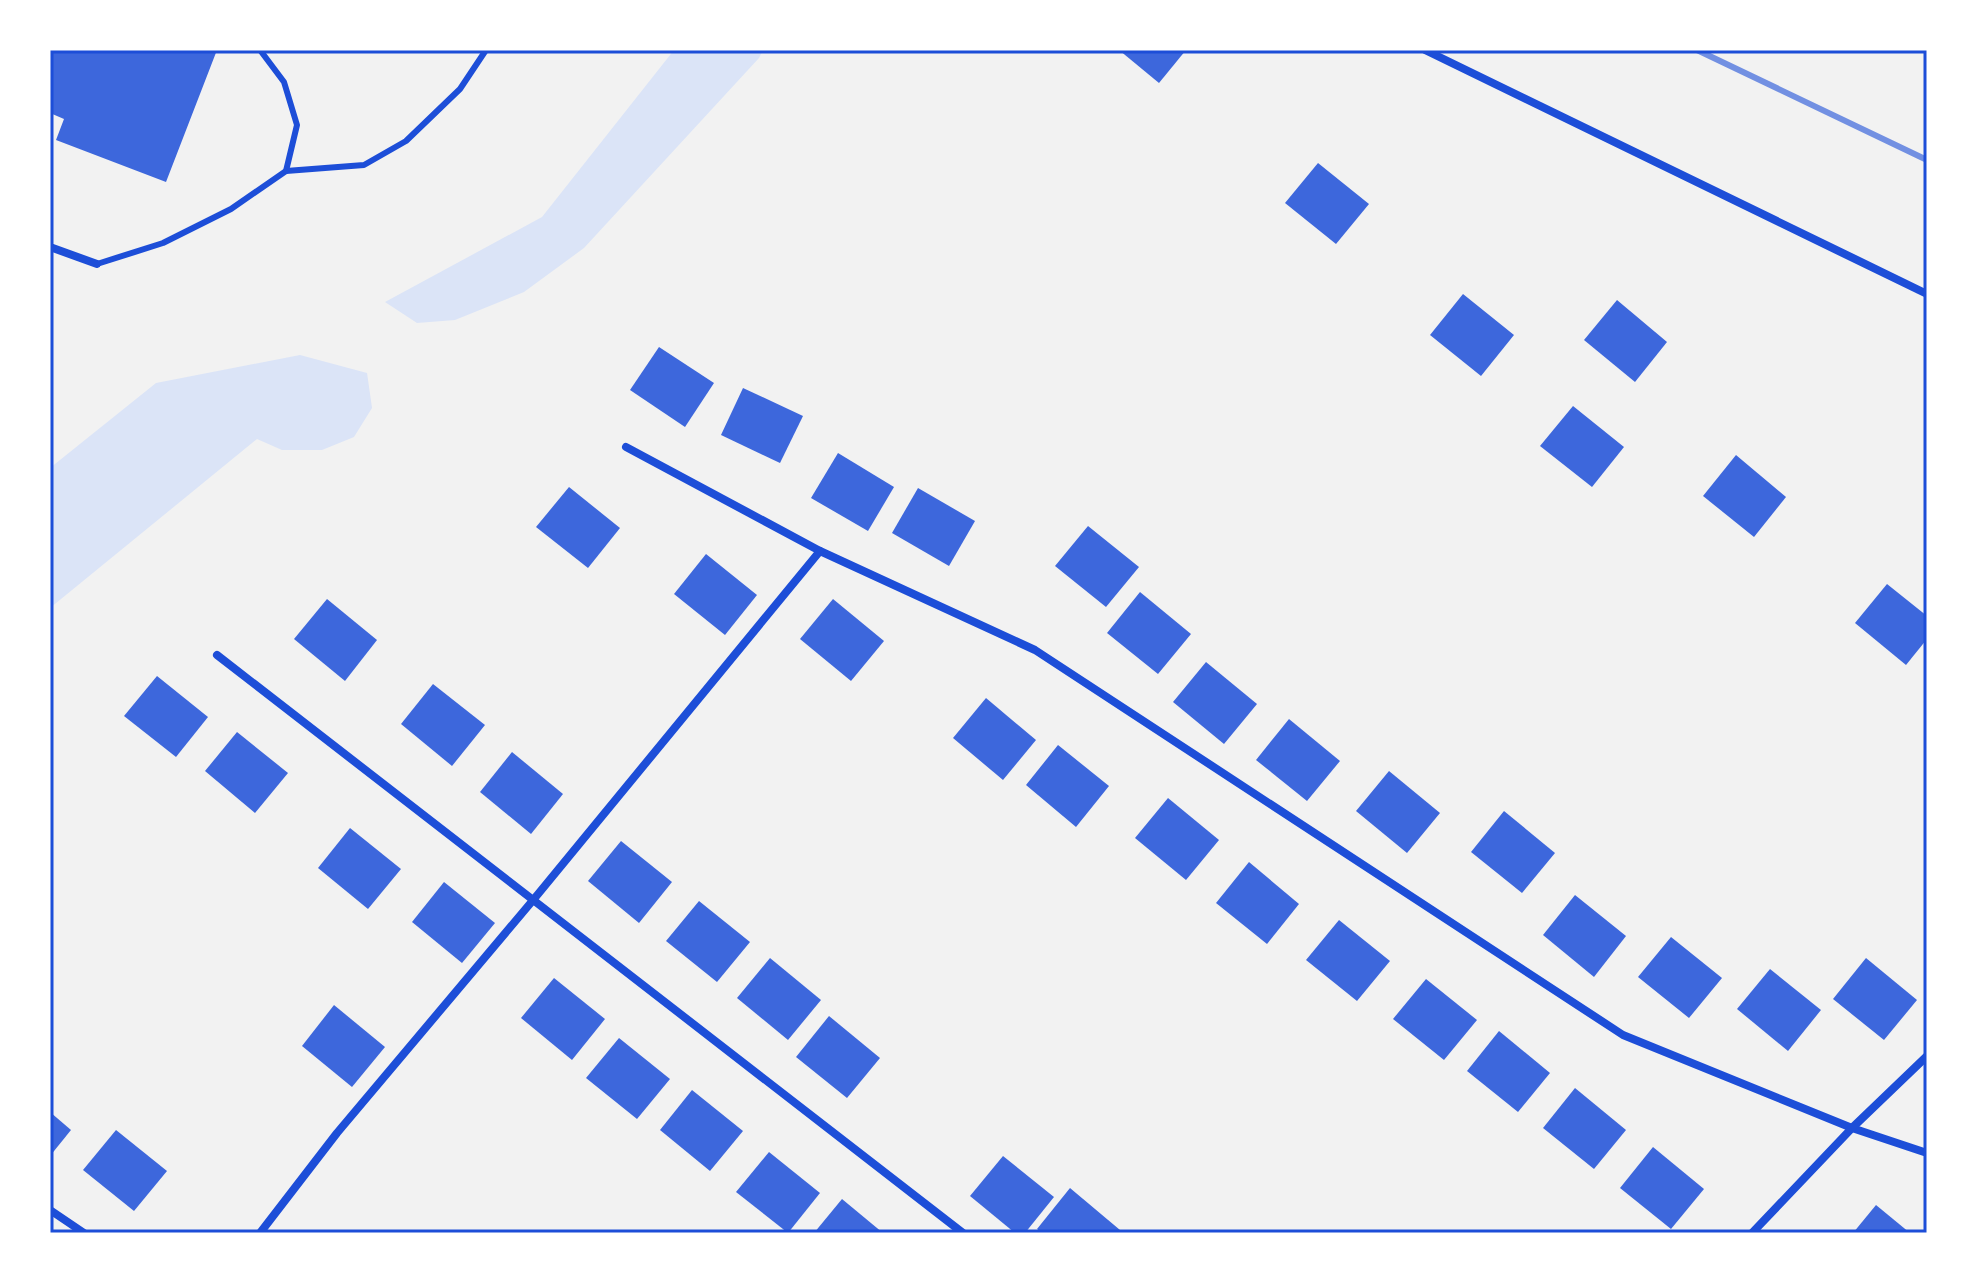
<svg xmlns="http://www.w3.org/2000/svg" width="1977" height="1283" font-family="Raleway,sans-serif">
<style>
.green{fill:#dbe4f7}
.building{fill:#3d67dc}
.lines{fill:none;stroke-linecap:round;stroke-linejoin:round}
.service{stroke:#1d4ed8;stroke-width:6}
.minor{stroke:#1d4ed8;stroke-width:8}
.rail{stroke:#7290e2;stroke-width:6}
.neatline{fill:none;stroke:#1d4ed8;stroke-width:3}
</style>
<rect width="100%" height="100%" fill="#f2f2f2"/>
<g class="green">
<path d="M 674,50 L 763,50 L 759,58 L 584,248 L 524,292 L 455,320 L 417,323 L 385,302 L 542,217 Z"/>
<path d="M 300,355 L 367,373 L 372,408 L 354,437 L 322,450 L 282,450 L 257,439 L 50,608 L 50,468 L 156,383 Z"/>
</g>
<g class="building">
<path d="M 50,50 L 217,50 L 166,182 L 56,140 L 64,119 L 50,113 Z"/>
<path d="M 1119,50 L 1186,50 L 1159,83 Z"/>
<path d="M 1318,163 L 1369,204 L 1336,244 L 1285,203 Z"/>
<path d="M 1463,294 L 1514,335 L 1481,376 L 1430,335 Z"/>
<path d="M 1617,300 L 1667,342 L 1635,382 L 1584,340 Z"/>
<path d="M 659,347 L 714,383 L 685,427 L 630,390 Z"/>
<path d="M 743,388 L 803,416 L 780,463 L 721,435 Z"/>
<path d="M 1573,406 L 1624,447 L 1592,487 L 1540,446 Z"/>
<path d="M 838,453 L 894,487 L 868,531 L 811,498 Z"/>
<path d="M 1736,455 L 1786,497 L 1754,537 L 1703,496 Z"/>
<path d="M 569,487 L 620,528 L 588,568 L 536,527 Z"/>
<path d="M 918,488 L 975,521 L 949,566 L 892,533 Z"/>
<path d="M 1088,526 L 1139,567 L 1106,607 L 1055,566 Z"/>
<path d="M 706,554 L 757,595 L 725,635 L 674,594 Z"/>
<path d="M 1887,584 L 1927,616 L 1927,639 L 1906,665 L 1855,623 Z"/>
<path d="M 1140,592 L 1191,634 L 1158,674 L 1107,633 Z"/>
<path d="M 327,599 L 377,640 L 345,681 L 294,639 Z"/>
<path d="M 833,599 L 884,641 L 851,681 L 800,639 Z"/>
<path d="M 1206,662 L 1257,704 L 1224,744 L 1173,702 Z"/>
<path d="M 157,676 L 208,717 L 176,757 L 124,716 Z"/>
<path d="M 433,684 L 485,725 L 452,766 L 401,724 Z"/>
<path d="M 986,698 L 1036,740 L 1003,780 L 953,738 Z"/>
<path d="M 1289,719 L 1340,761 L 1307,801 L 1256,760 Z"/>
<path d="M 237,732 L 288,773 L 255,813 L 205,771 Z"/>
<path d="M 1058,745 L 1109,786 L 1076,827 L 1026,785 Z"/>
<path d="M 512,752 L 563,794 L 531,834 L 480,792 Z"/>
<path d="M 1389,771 L 1440,813 L 1407,853 L 1356,811 Z"/>
<path d="M 1168,798 L 1219,840 L 1186,880 L 1135,838 Z"/>
<path d="M 1504,811 L 1555,853 L 1522,893 L 1471,852 Z"/>
<path d="M 350,828 L 401,869 L 368,909 L 318,868 Z"/>
<path d="M 621,841 L 672,882 L 639,923 L 588,881 Z"/>
<path d="M 1249,862 L 1299,904 L 1267,944 L 1216,903 Z"/>
<path d="M 444,882 L 495,923 L 462,963 L 412,922 Z"/>
<path d="M 1575,895 L 1626,936 L 1594,977 L 1543,935 Z"/>
<path d="M 699,901 L 750,942 L 717,982 L 666,941 Z"/>
<path d="M 1339,920 L 1390,961 L 1357,1001 L 1306,960 Z"/>
<path d="M 1671,937 L 1722,978 L 1689,1018 L 1638,977 Z"/>
<path d="M 770,958 L 821,1000 L 788,1040 L 737,998 Z"/>
<path d="M 1866,958 L 1917,1000 L 1884,1040 L 1833,999 Z"/>
<path d="M 1770,969 L 1821,1010 L 1788,1051 L 1737,1009 Z"/>
<path d="M 554,978 L 605,1019 L 572,1060 L 521,1018 Z"/>
<path d="M 1426,979 L 1477,1020 L 1444,1060 L 1393,1019 Z"/>
<path d="M 334,1005 L 385,1047 L 352,1087 L 302,1046 Z"/>
<path d="M 829,1016 L 880,1058 L 847,1098 L 796,1057 Z"/>
<path d="M 1499,1031 L 1550,1073 L 1518,1112 L 1467,1071 Z"/>
<path d="M 619,1038 L 670,1079 L 637,1119 L 586,1078 Z"/>
<path d="M 1575,1088 L 1626,1130 L 1594,1169 L 1543,1128 Z"/>
<path d="M 692,1090 L 743,1131 L 710,1171 L 660,1130 Z"/>
<path d="M 50,1112 L 71,1130 L 50,1156 Z"/>
<path d="M 116,1130 L 167,1171 L 134,1211 L 83,1170 Z"/>
<path d="M 1653,1147 L 1704,1189 L 1671,1229 L 1620,1188 Z"/>
<path d="M 769,1152 L 820,1193 L 788,1233 L 736,1192 Z"/>
<path d="M 1003,1156 L 1054,1197 L 1025,1233 L 1015,1233 L 970,1196 Z"/>
<path d="M 1070,1188 L 1120,1230 L 1118,1233 L 1042,1233 L 1037,1229 Z"/>
<path d="M 842,1199 L 883,1233 L 814,1233 Z"/>
<path d="M 1876,1205 L 1910,1233 L 1853,1233 Z"/>
</g>
<g class="lines">
<g class="service">
<path d="M 286,171 L 364,165 L 406,141 L 460,89 L 486,50"/>
<path d="M 97,264 L 163,243 L 231,209 L 286,171 L 297,125 L 284,82 L 260,50"/>
</g>
<g class="minor">
<path d="M 1425,50 L 1927,294"/>
<path d="M 50,247 L 97,264"/>
<path d="M 626,447 L 820,551 L 1035,650 L 1623,1035 L 1852,1128 L 1927,1153"/>
<path d="M 217,655 L 963,1233"/>
<path d="M 50,1210 L 84,1233"/>
<path d="M 260,1233 L 337,1133 L 534,899 L 820,551"/>
<path d="M 1752,1233 L 1852,1128 L 1927,1056"/>
</g>
<path class="rail" d="M 1697,50 L 1927,160"/>
</g>
<rect width="1977" height="1283" fill="none" stroke="#ffffff" stroke-width="104"/>
<rect x="52" y="52" width="1873" height="1179" class="neatline"/>
</svg>
